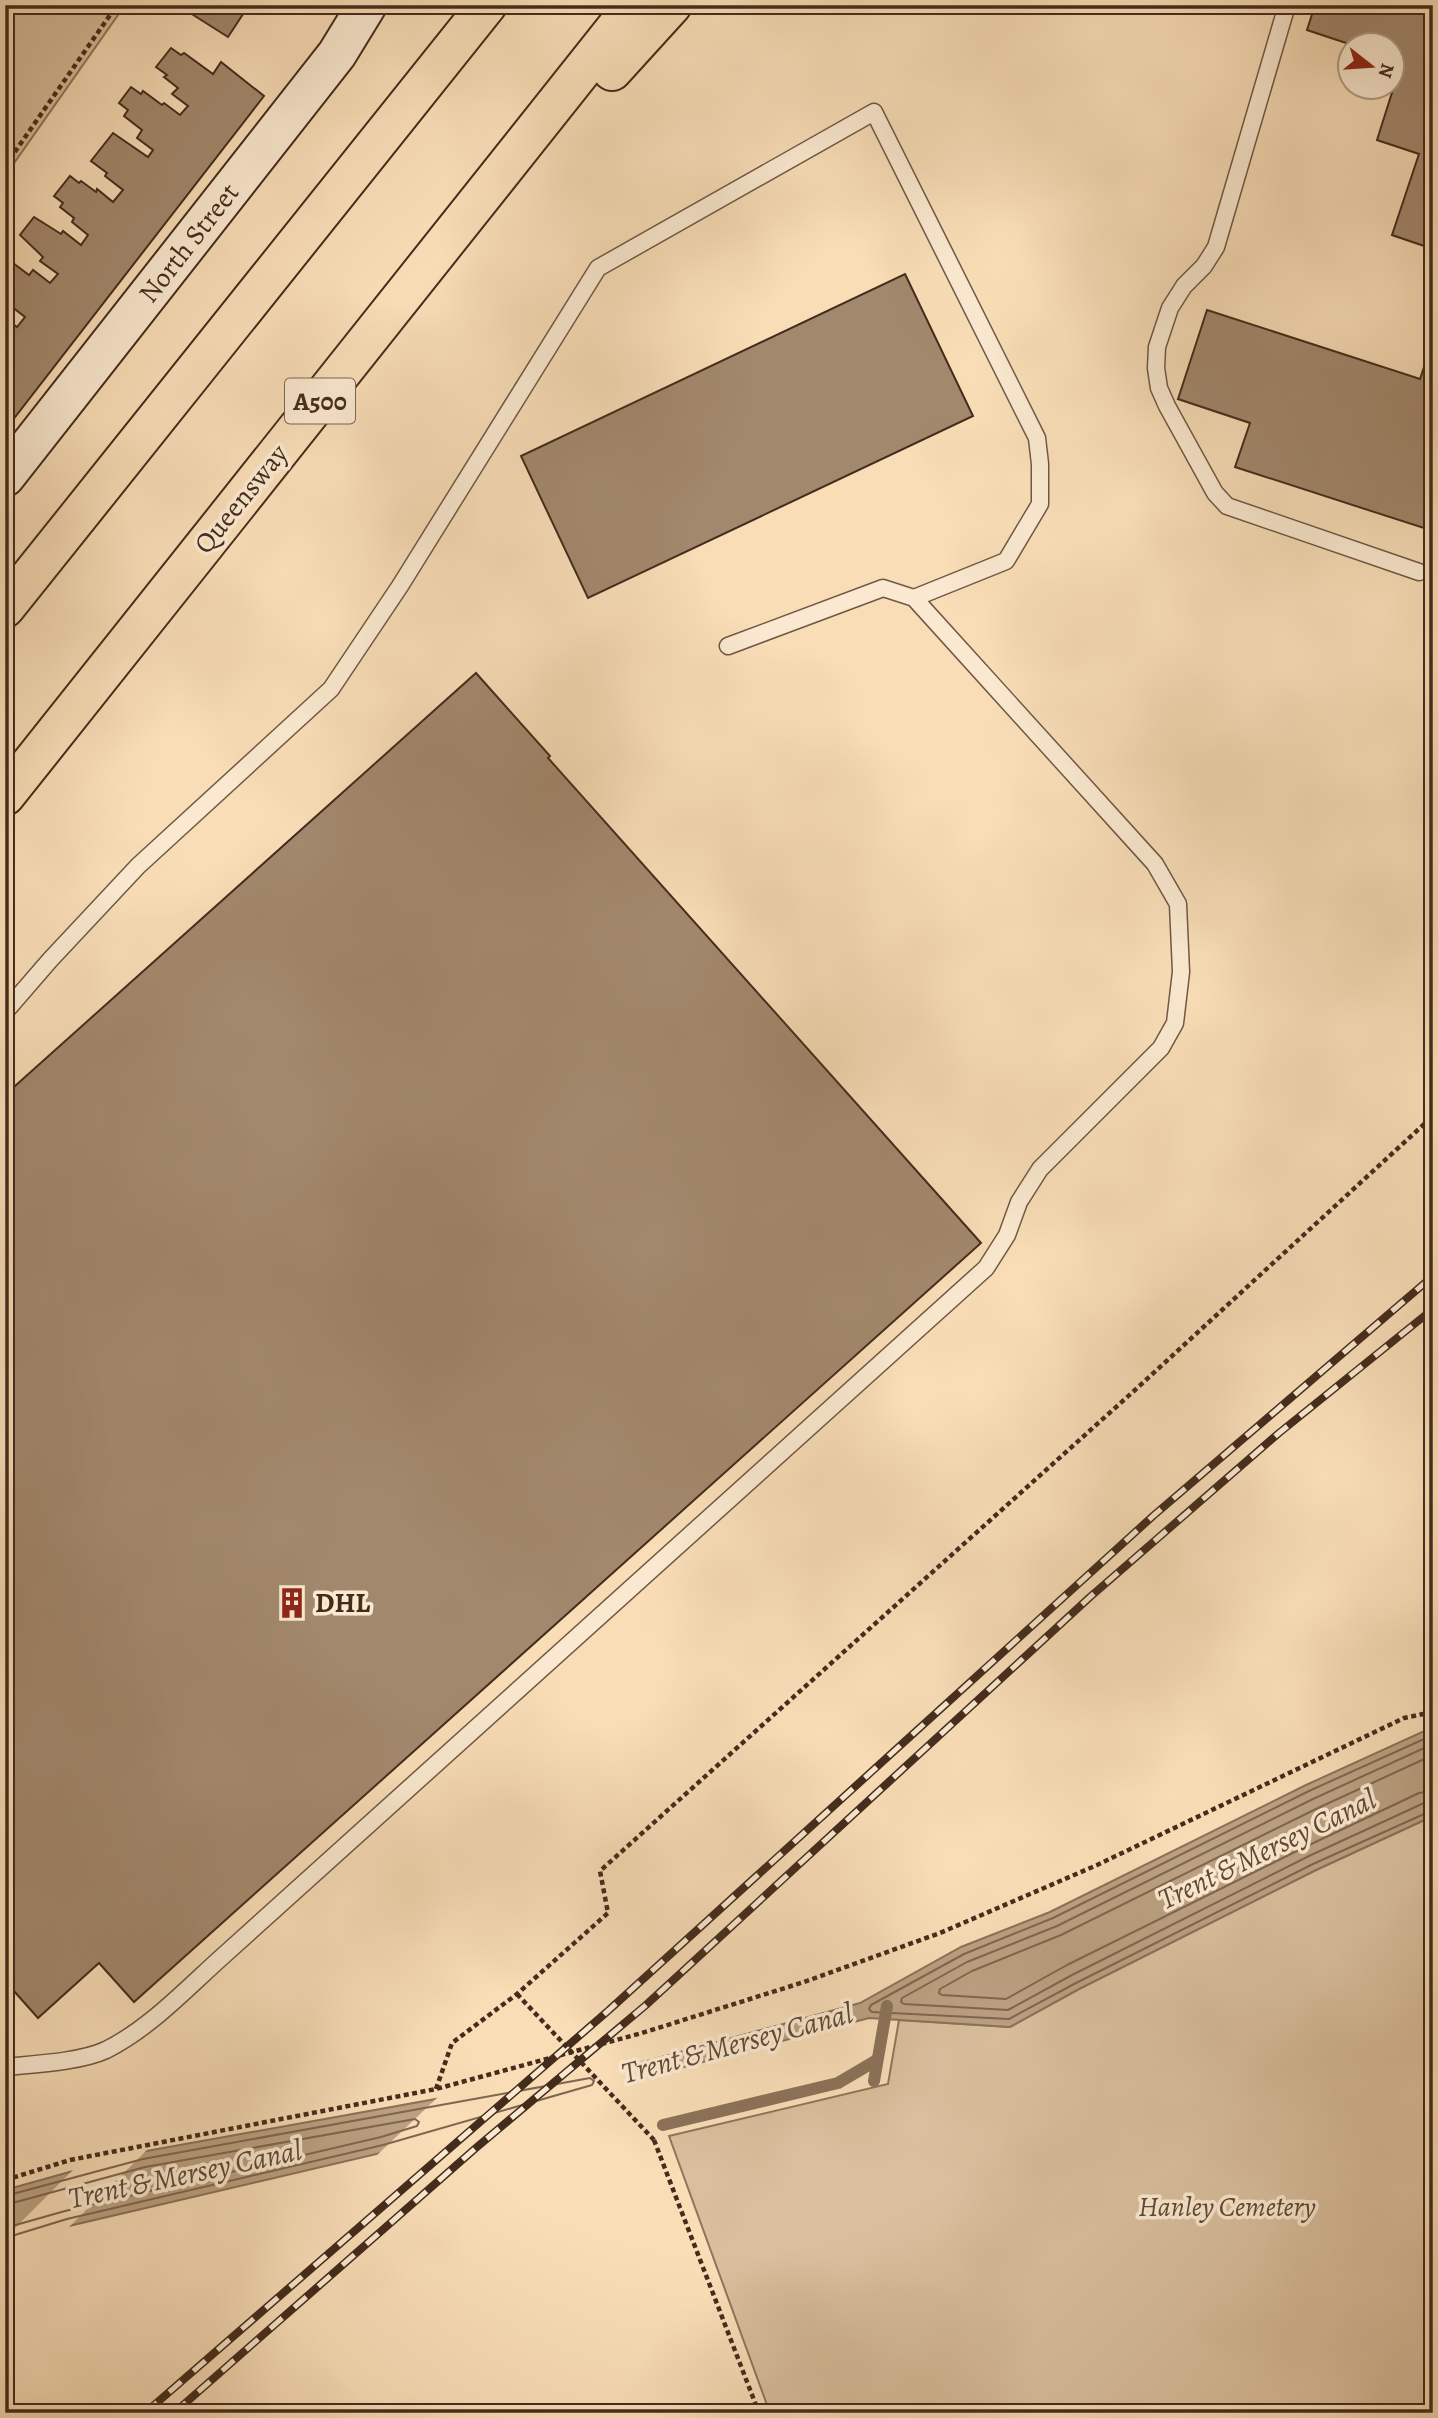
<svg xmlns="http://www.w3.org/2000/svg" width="1438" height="2418" font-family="Alegreya,serif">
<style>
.green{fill:#d9bf9d;stroke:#8e765c;stroke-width:2}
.water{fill:#bba182;stroke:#8b7259;stroke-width:2}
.pier{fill:#f8ddb7}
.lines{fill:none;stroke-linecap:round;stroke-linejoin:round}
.shore{stroke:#80664f;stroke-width:2}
.stream{stroke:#8b7259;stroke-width:12}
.building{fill:#a2886d;stroke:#442c1c;stroke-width:2}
.lane-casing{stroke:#715843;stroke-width:19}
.secondary-casing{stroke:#442c1c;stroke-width:42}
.highway-casing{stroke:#442c1c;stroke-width:42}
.path{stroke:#442c1c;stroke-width:4.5;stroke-dasharray:5 3.5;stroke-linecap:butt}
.lane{stroke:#fae9d0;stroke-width:16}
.secondary{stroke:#fae9d0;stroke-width:38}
.highway{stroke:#f8ddb7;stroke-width:38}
.rail-casing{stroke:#442c1c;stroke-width:8}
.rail{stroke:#fae9d0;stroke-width:5;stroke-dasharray:16;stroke-linecap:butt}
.path-bridge{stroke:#442c1c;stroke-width:4.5;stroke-dasharray:5 3.5;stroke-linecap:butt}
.labels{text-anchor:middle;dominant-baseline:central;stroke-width:7;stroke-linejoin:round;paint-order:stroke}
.shield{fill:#fae9d0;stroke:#7b6552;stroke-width:2}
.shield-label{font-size:26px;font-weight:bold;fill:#442c1c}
.street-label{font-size:28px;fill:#442c1c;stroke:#fae9d0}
.poi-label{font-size:28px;font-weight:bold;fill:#442c1c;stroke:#fae9d0;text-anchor:start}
.park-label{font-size:28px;font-style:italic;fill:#624936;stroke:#fae9d0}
.water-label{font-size:30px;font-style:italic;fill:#624936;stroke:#fae9d0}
</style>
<rect width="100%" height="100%" fill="#f8ddb7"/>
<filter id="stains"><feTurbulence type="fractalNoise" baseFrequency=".00286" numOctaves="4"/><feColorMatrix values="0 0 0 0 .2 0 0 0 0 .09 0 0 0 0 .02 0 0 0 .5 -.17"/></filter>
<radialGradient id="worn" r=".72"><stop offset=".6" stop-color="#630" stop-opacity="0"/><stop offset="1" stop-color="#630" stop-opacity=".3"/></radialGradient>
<g class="green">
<path d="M 5,5 L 125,5 L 5,176 Z"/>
<path d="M 1433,1816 L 1433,2413 L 770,2413 L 669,2136 L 888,2084 L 899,2020 L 1010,2027 L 1079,1989 L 1316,1870 Z"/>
</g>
<path class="water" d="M 1433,1727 L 1433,1816 L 1316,1870 L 1079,1989 L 1010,2027 L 869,2018 L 650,2076 L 385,2152 L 69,2226 L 5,2245 L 5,2190 L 141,2152 L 647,2061 L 860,2003 L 961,1947 L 1050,1912 L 1306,1785 Z"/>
<g class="pier">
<path d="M 644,2057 L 640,2061 L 649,2080 L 374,2158 L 440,2095 Z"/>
<path d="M 150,2147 L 65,2231 L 5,2248 L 5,2238 L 77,2166 Z"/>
</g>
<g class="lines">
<g class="shore">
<path d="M 1433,1735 L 1309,1791 L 1053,1918 L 964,1954 L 871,2005 L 869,2009 L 872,2012 L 1009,2019 L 1076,1983 L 1313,1864 L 1433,1810"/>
<path d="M 1433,1744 L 1313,1799 L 1057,1926 L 967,1962 L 902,1998 L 901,2002 L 904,2004 L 1008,2010 L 1072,1975 L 1309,1856 L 1424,1803 L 1433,1801"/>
<path d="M 1433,1755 L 1318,1808 L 1061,1935 L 972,1971 L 940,1989 L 939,1993 L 942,1995 L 1006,1999 L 1067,1965 L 1305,1847 L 1419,1793 L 1433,1791"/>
<path d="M 5,2196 L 143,2159 L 590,2078 L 594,2081 L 592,2085 L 383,2145 L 67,2219 L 5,2238"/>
<path d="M 5,2205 L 145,2167 L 415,2119 L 419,2122 L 417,2126 L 381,2137 L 65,2211 L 5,2228"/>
</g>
<g class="stream">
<path d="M 874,2081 L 887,2006"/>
<path d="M 663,2125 L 838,2083 L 877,2060"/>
</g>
</g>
<g class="building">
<path d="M 191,5 L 249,5 L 228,37 L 187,11 Z"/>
<path d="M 1315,5 L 1433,5 L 1433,249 L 1392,235 L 1419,154 L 1377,140 L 1402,61 L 1392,58 L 1392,46 L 1355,46 L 1307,30 Z"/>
<path d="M 171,48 L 181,55 L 184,53 L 213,74 L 221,62 L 264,96 L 5,430 L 5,318 L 17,327 L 25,317 L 7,303 L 12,297 L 5,291 L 5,257 L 29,275 L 33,270 L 50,283 L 58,274 L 40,261 L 43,257 L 20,235 L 34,217 L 61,234 L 63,231 L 81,245 L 88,235 L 72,222 L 74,218 L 60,207 L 63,203 L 54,196 L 70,176 L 79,183 L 81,181 L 96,192 L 97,189 L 113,202 L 123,190 L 105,176 L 107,173 L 91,161 L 113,133 L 148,157 L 153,150 L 137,138 L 142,130 L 124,116 L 128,110 L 119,103 L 131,87 L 141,94 L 143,91 L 162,105 L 164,103 L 180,115 L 188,106 L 172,94 L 178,88 L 164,77 L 167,75 L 156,67 Z"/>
<path d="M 905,274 L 973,416 L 588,598 L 521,456 Z"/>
<path d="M 1207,310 L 1420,379 L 1433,340 L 1433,531 L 1235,467 L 1250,423 L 1178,399 Z"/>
<path d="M 476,673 L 550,756 L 548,758 L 981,1243 L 134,2002 L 99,1963 L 38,2018 L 5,1981 L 5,1095 Z"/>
</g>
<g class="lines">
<defs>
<g id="lane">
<path d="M 1287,5 L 1216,247 L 1204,266 L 1184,286 L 1170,308 L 1157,347 L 1156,368 L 1159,388 L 1167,406 L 1215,493 L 1227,506 L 1419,572"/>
<path d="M 5,1012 L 50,960 L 138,866 L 331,689 L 400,586 L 598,268 L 874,112 L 1037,438 L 1040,464 L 1040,504 L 1006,561 L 914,598"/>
<path d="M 5,2067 C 34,2064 80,2062 106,2050 C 150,2028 186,1989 223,1956 L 986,1268 L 1007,1235 L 1019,1202 L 1040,1169 L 1161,1048 L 1175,1023 L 1181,972 L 1178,904 L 1155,864 L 914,598 L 883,588 L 728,646"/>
</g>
<path id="secondary" d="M 5,477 L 337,54 L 367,5"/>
<g id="highway">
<path d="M 612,71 L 672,5"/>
<path d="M 5,608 L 487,5"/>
<path d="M 5,796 L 634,5"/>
</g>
</defs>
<use href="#lane" class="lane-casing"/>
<use href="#secondary" class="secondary-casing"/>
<use href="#highway" class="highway-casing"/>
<g class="path">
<path d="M 5,166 L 117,5"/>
<path d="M 436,2089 L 452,2043 L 517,1994 L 608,1913 L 600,1871 L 1135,1390 L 1433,1116"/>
<path d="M 654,2140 L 759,2413"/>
<path d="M 5,2180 L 70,2160 L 436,2089 L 642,2033 L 804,1982 L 940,1933 L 1097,1865 L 1404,1718 L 1433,1712"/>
</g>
<use href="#lane" class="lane"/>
<use href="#secondary" class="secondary"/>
<use href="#highway" class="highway"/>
<defs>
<g id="rail">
<path d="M 145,2413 L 609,2010 L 1153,1516 L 1433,1276"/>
<path d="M 174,2413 L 477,2147 L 646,2005 L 1090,1597 L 1279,1433 L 1433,1309"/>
</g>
</defs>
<use href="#rail" class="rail-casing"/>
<use href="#rail" class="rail"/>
<path class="path-bridge" d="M 517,1994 L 654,2140"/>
</g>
<defs>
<symbol id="building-bare" viewBox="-9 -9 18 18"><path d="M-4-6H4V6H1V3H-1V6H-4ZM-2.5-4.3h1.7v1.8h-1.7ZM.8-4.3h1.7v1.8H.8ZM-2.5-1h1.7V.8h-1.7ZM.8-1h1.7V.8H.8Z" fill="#8f2418" stroke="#fae9d0" stroke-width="2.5" paint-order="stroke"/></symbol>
</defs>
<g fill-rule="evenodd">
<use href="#building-bare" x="270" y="1581" width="44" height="44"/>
</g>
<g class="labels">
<rect class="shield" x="285" y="378.5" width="70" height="45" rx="5"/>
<g class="shield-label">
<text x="320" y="401">A500</text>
</g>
<g class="street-label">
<text transform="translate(189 243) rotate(-52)">North Street</text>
<text transform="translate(241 499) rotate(-51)">Queensway</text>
</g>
<g class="poi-label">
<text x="315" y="1603">DHL</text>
</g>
<g class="park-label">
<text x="1227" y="2207">Hanley Cemetery</text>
</g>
<g class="water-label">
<text transform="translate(1267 1849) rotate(-26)">Trent &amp; Mersey Canal</text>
<text transform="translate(737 2043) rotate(-15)">Trent &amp; Mersey Canal</text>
<text transform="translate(185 2174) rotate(-12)">Trent &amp; Mersey Canal</text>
</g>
</g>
<rect width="1438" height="2418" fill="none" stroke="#f8ddb7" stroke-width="28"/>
<rect x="7" y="7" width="1424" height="2404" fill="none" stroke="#442c1c" stroke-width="3.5"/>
<rect x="14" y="14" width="1410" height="2390" fill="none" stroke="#442c1c" stroke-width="2"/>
<g transform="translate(1371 66) rotate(107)"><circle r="33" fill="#fae9d0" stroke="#b19d88" stroke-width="2"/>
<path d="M0-5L12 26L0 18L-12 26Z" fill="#8f2418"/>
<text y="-10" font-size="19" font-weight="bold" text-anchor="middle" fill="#442c1c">N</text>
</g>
<rect width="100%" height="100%" filter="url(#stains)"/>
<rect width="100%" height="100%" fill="url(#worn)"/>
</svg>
